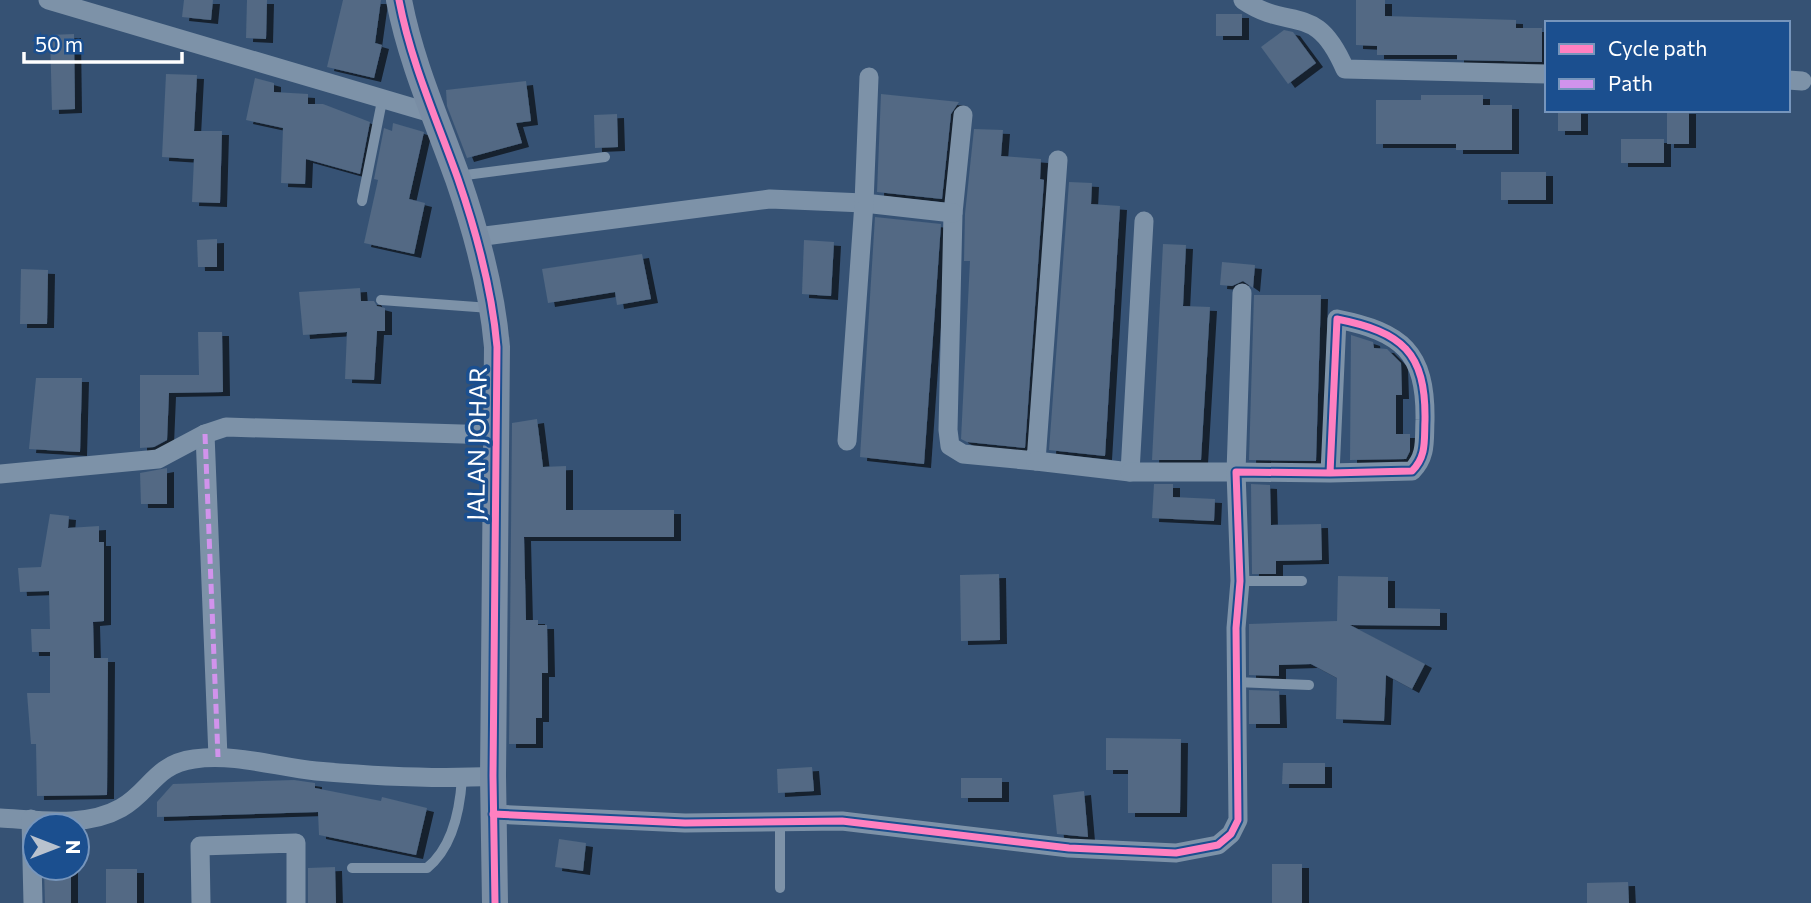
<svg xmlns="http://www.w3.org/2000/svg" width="1811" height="903" font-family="Commissioner,sans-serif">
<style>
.building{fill:#526984;filter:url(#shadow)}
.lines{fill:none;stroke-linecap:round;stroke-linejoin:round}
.lane{stroke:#7d92a8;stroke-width:10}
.street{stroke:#7d92a8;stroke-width:19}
.secondary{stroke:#798da4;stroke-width:26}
.quiet{stroke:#d193ec;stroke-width:5;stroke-dasharray:10 5;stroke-linecap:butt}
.cycleway-casing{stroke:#1b4f8f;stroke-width:11}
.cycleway{stroke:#ff80c0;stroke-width:7}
.labels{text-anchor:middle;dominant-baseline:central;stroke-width:7;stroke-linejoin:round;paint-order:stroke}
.street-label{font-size:24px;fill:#fff;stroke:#1b4f8f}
</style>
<defs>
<filter id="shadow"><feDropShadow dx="7" dy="4" stdDeviation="0" flood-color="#0009"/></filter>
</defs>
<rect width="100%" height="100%" fill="#365274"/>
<g class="building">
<path d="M 184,0 L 213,0 L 211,20 L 182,17 Z"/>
<path d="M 247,0 L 267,0 L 266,39 L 246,38 Z"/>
<path d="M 343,0 L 381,0 L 375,43 L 382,45 L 374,78 L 327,67 Z"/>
<path d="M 1356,0 L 1385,0 L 1385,16 L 1516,20 L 1516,28 L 1542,28 L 1542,62 L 1457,60 L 1457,55 L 1377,55 L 1377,46 L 1356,45 Z"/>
<rect x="1216" y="14" width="26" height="22"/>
<path d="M 1284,30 L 1293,32 L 1316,63 L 1288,84 L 1261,47 Z"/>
<path d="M 74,34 L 75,109 L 52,110 L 50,35 Z"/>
<path d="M 166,74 L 197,75 L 194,131 L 222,131 L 220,203 L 192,202 L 194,159 L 162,157 Z"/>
<path d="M 255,78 L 274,83 L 274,92 L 308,94 L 308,104 L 323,104 L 370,122 L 360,174 L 306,159 L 305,184 L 281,183 L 283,128 L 246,120 Z"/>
<path d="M 526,81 L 531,121 L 516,123 L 522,143 L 467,158 L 447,106 L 446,90 Z"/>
<path d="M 881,94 L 959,102 L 951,114 L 942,199 L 877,192 Z"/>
<path d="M 1421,95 L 1483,95 L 1483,105 L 1512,105 L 1512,150 L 1456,150 L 1456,144 L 1376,144 L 1376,100 L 1421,100 Z"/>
<rect x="1558" y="110" width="23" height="21"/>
<rect x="1667" y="110" width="22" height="34"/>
<path d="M 617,114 L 618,147 L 595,148 L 594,115 Z"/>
<path d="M 393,123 L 424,132 L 409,199 L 425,203 L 414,254 L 364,243 L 378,180 L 374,179 L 384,128 L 392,131 Z"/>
<path d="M 974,129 L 1003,130 L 1001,156 L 1041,159 L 1040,179 L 1044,180 L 1025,448 L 967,442 L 961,439 L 970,261 L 964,261 L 965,214 Z"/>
<rect x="1621" y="139" width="43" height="24"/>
<rect x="1501" y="172" width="45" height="28"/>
<path d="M 1069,182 L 1092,183 L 1091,204 L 1120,206 L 1105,456 L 1049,450 Z"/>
<path d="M 875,217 L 941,224 L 924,464 L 860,457 Z"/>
<path d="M 217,239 L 217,267 L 198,267 L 197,240 Z"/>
<path d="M 804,240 L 834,242 L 831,296 L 802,294 Z"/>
<path d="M 1163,244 L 1186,245 L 1183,306 L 1210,307 L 1201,460 L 1152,460 Z"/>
<path d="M 642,254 L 651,299 L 617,305 L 615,292 L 548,303 L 542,269 Z"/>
<path d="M 1222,262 L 1255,265 L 1253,288 L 1243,281 L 1232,286 L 1220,285 Z"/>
<path d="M 21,269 L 48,270 L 47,324 L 20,324 Z"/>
<path d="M 360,288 L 361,301 L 374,301 L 377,306 L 385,308 L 385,331 L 377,331 L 374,380 L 345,379 L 347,332 L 303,335 L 299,292 Z"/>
<path d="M 1254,295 L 1321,295 L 1316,461 L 1249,460 Z"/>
<path d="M 198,332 L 222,332 L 223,392 L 169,393 L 167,440 L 154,447 L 140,448 L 140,375 L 199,375 Z"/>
<path d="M 1351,335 L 1373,342 L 1374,348 L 1387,349 L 1401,363 L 1402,395 L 1396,395 L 1396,434 L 1410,434 L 1410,451 L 1406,459 L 1350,460 Z"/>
<path d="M 36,378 L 82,378 L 80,452 L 29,449 Z"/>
<path d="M 537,419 L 543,467 L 566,466 L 566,510 L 674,510 L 674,537 L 524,537 L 526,620 L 538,620 L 538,625 L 547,625 L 548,673 L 542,673 L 542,718 L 536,718 L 536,744 L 509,744 L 512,423 Z"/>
<path d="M 167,468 L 167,504 L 141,504 L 140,473 Z"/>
<path d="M 1154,484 L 1173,484 L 1173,497 L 1215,499 L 1214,521 L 1152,518 Z"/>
<path d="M 1251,484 L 1270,485 L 1271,525 L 1321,524 L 1322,560 L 1276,561 L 1276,574 L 1252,574 Z"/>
<path d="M 50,514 L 69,516 L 68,528 L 99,526 L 99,542 L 104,542 L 104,621 L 93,622 L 94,658 L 108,658 L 107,795 L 37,796 L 36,744 L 31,744 L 27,693 L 50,693 L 50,652 L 32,652 L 31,629 L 50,629 L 49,591 L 20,592 L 18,568 L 41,567 Z"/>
<path d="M 999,574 L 1000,640 L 961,641 L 960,575 Z"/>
<path d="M 1338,576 L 1388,577 L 1388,608 L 1440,609 L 1440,626 L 1350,625 L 1425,664 L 1412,689 L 1386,675 L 1384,721 L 1336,719 L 1337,678 L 1311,664 L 1279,665 L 1279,676 L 1249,675 L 1249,624 L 1337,621 Z"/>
<path d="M 1249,690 L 1279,691 L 1280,724 L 1249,724 Z"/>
<path d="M 1106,738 L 1181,739 L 1180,813 L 1128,813 L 1128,770 L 1106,770 Z"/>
<path d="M 1283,763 L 1325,763 L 1325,784 L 1282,784 Z"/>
<path d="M 812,767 L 814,791 L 778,793 L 777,769 Z"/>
<rect x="961" y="778" width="41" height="20"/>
<path d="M 294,780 L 315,783 L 315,788 L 381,801 L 382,797 L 427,808 L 416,855 L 319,835 L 318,812 L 157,817 L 157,802 L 173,784 Z"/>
<path d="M 1084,791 L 1088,837 L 1057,834 L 1053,795 Z"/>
<path d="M 559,839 L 586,843 L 583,871 L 555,867 Z"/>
<rect x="1272" y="864" width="30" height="39"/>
<path d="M 335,867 L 336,903 L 308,903 L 308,868 Z"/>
<path d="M 44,868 L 71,868 L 71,903 L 45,903 Z"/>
<rect x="106" y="869" width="31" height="34"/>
<path d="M 1628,882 L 1629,903 L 1587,903 L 1587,883 Z"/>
</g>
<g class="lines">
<g class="lane">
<path d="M 458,176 L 605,157"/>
<path d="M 362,201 L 382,101"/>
<path d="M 381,300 L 490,308"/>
<path d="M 1240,581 L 1302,581"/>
<path d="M 1236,682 L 1309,685"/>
<path d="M 352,868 L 427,868 C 452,848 460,810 462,778"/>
<path d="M 780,888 L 780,822"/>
</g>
<g class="street">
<path d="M 48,0 L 431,113"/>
<path d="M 1243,0 C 1292,33 1315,0 1345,69 L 1547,74"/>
<path d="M 1788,80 L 1802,81"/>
<path d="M 963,115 L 953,213 L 948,430 L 950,446 L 963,454 L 1036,461 L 1058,160"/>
<path d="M 477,237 L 770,199 L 864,203 L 953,213"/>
<path d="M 205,434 L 218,757"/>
<path d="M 847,441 L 864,203 L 869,77"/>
<path d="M 1036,461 L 1130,472 L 1144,221"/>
<path d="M 1130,472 L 1236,472 L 1242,293"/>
<path d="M 0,474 L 158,459 L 205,434 L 226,427 L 495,435"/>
<path d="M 493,814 L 685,823 L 842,821 L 1069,848 L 1176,853 L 1218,845 L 1231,834 L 1238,820 L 1236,628 L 1240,581 L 1236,472 L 1330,473 L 1337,319 C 1402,332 1426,352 1425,420 C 1424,440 1427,456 1412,471 L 1330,473"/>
<path d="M 0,818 C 38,820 86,828 121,808 C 150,792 155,764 194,759 C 234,753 277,767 316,771 C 374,776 435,780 493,776"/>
<path d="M 31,819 L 33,903"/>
<path d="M 201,903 L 200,846 L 296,843 L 296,903"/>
</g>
<path class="secondary" d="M 399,0 C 411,63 437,120 458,179 C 477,234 492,289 497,347 L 493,776 L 495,903"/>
<path class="quiet" d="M 205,434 L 218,757"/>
<defs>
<g id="cycleway">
<path d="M 399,0 C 411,63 437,120 458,179 C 477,234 492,289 497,347 L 493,776 L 495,903"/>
<path d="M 493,814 L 685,823 L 842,821 L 1069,848 L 1176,853 L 1218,845 L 1231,834 L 1238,820 L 1236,628 L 1240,581 L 1236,472 L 1330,473 L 1337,319 C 1402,332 1426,352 1425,420 C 1424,440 1427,456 1412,471 L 1330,473"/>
</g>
</defs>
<use href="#cycleway" class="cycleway-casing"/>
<use href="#cycleway" class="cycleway"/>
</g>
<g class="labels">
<g class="street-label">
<text transform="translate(476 444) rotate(-89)">JALAN JOHAR</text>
</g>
</g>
<rect x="1545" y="21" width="245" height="91" fill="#1b4f8f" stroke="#7695bc" stroke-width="2"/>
<rect x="1559" y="44" width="35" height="10" fill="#ff80c0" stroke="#7695bc" stroke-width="2"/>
<text x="1608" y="56" font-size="21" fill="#ffffff">Cycle path</text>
<rect x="1559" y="79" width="35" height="10" fill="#d193ec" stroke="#7695bc" stroke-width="2"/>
<text x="1608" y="91" font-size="21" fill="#ffffff">Path</text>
<g transform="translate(56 847) rotate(90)"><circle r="33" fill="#1b4f8f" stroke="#7695bc" stroke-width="2"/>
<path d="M0-5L12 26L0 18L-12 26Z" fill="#b9c2ce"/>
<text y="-10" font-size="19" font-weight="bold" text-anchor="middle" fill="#ffffff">N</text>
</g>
<path d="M24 52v10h158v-10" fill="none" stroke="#ffffff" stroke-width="3.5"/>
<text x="35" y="52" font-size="21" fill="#ffffff" stroke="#1b4f8f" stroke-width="5" paint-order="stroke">50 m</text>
</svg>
